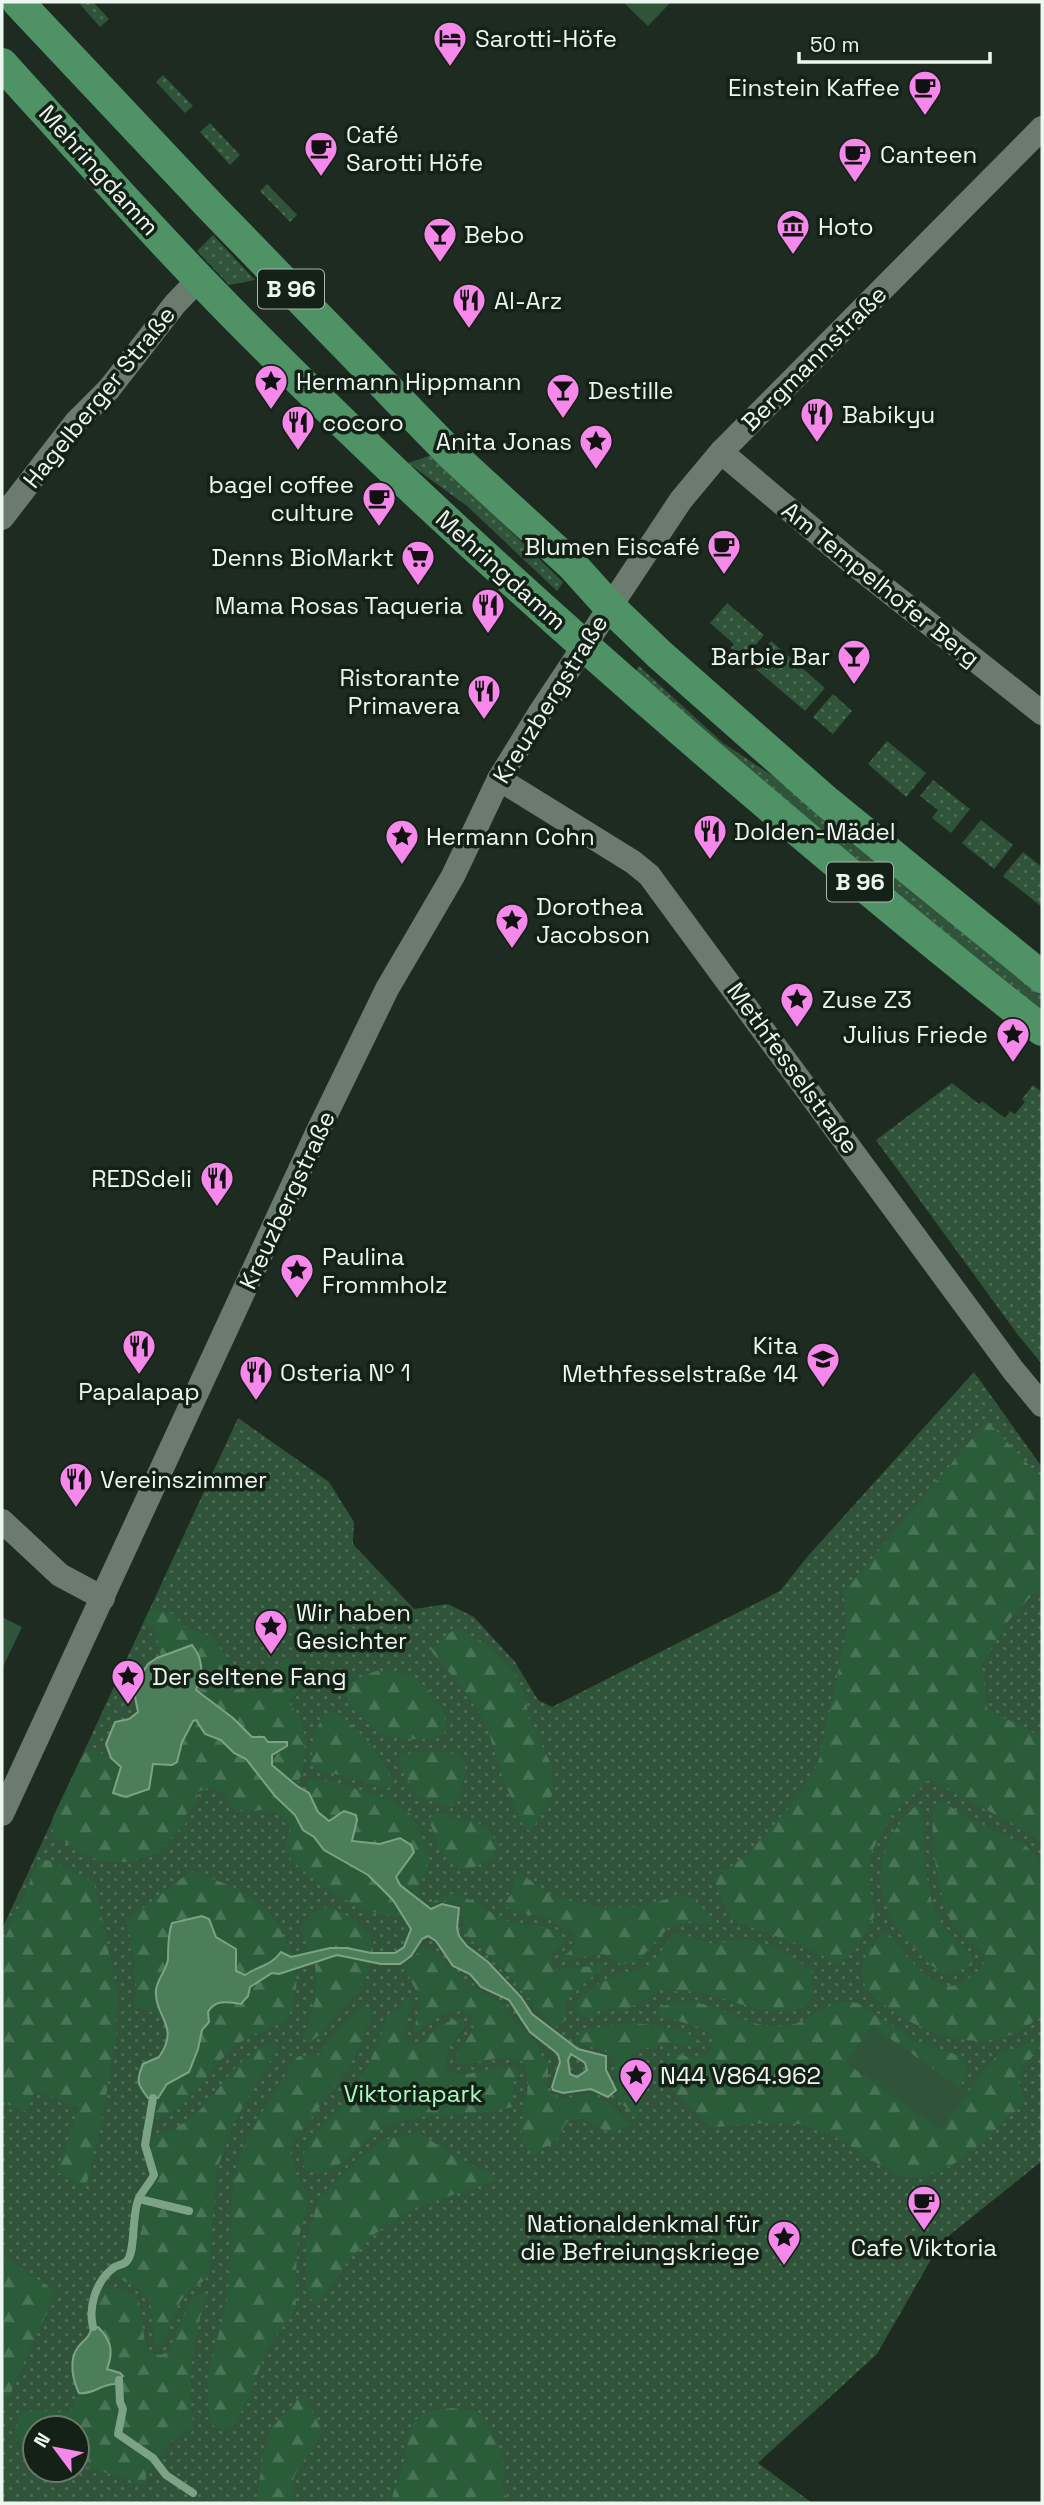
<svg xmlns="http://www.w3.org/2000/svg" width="1044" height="2505" font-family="'Space Grotesk',sans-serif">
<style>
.grass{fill:url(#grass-dots);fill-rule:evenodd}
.forest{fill:url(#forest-firs)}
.pitch{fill:#30543a}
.water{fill:#4c7f59;stroke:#7da386;stroke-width:2;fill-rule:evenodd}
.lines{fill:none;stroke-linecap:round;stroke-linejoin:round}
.stream{stroke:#7da386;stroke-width:8}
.minor{stroke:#6b7b6e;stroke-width:24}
.major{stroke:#4f9265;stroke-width:32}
.labels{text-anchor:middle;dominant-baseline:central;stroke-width:7;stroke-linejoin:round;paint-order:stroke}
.shield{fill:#142117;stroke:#adb7ae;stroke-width:2}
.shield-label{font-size:23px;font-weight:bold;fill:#eef7ef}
.poi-label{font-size:24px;fill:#eef7ef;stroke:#142117;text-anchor:start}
.street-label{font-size:24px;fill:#eef7ef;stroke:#142117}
.park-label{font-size:24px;fill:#abf9be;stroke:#142117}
</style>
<defs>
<pattern id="grass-dots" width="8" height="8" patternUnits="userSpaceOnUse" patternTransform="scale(1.75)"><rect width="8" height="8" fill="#30543a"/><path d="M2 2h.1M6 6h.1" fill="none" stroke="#4e6d57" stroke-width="1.8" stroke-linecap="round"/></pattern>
<pattern id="forest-firs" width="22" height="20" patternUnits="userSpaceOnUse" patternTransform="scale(1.75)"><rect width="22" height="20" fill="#2a5c39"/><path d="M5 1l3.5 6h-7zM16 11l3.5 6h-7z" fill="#497456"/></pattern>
</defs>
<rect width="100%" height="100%" fill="#1d2b20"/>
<g class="grass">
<path d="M 78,2 L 93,2 L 109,19 L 100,27 Z"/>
<path d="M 163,75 L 193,106 L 185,113 L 156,82 Z"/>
<path d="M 210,123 L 240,155 L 230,165 L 200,132 Z"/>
<path d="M 267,184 L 297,215 L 290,222 L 260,191 Z"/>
<path d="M 213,235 L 255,280 L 229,285 L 197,251 Z"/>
<path d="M 432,455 L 563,582 L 557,591 L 467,506 L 408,463 Z"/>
<path d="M 727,603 L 764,635 L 744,659 L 731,648 L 734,644 L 710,623 Z"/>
<path d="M 771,641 L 825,688 L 805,711 L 751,665 Z"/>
<path d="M 639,666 L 723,743 L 785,784 L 1042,994 L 1042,1014 L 956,944 L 635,672 Z"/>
<path d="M 833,694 L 852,711 L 833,734 L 813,717 Z"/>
<path d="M 887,741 L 926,773 L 906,797 L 868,764 Z"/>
<path d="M 933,780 L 970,809 L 951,833 L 932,818 L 938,810 L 920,796 Z"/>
<path d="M 981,820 L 1013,845 L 994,869 L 962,843 Z"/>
<path d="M 1023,852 L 1042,867 L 1042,907 L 1003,876 Z"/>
<path d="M 952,1083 L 979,1104 L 982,1101 L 1005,1118 L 1010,1111 L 1015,1114 L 1025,1102 L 1022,1099 L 1033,1085 L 1042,1092 L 1042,1364 L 1018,1335 L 876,1140 Z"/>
<path d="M 974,1372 L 1042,1467 L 1042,2161 L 941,2242 L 877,2354 L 758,2463 L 812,2503 L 2,2503 L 2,1929 L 238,1418 L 329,1482 L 354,1522 L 353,1544 L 414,1609 L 448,1604 L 474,1617 L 515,1662 L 538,1700 L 552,1707 L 780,1591 L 808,1556 ZM 35,2428 L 77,2428 L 77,2470 L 35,2470 Z"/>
</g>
<g class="forest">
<path d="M 987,1421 L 1042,1479 L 1042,1594 L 1035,1592 L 1009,1620 L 982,1664 L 987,1709 L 1042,1737 L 1042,1840 L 930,1779 L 891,1815 L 870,1855 L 869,1881 L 874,1917 L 857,1947 L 840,1964 L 805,1947 L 732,1920 L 714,1879 L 749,1853 L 800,1795 L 819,1760 L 847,1630 L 843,1593 Z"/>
<path d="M 154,1609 L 173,1614 L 181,1624 L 191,1630 L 212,1637 L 238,1672 C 257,1677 272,1668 288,1658 L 297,1668 L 304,1685 L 288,1701 C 292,1707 298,1713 301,1720 C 307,1732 306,1773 296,1785 L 272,1765 L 272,1755 L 282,1748 L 286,1741 L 268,1742 L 262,1736 L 252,1737 L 233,1718 L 196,1690 C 203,1673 203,1662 194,1646 L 161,1656 L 154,1628 L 144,1621 L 149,1611 Z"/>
<path d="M 458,1628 L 492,1649 L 514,1674 L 525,1695 L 529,1719 L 550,1762 L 553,1794 L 531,1832 L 524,1828 L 503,1779 L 485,1721 L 460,1685 L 431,1651 L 445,1636 Z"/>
<path d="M 376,1671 C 388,1671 398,1671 409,1676 C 424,1683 454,1716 445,1733 C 428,1742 397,1741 379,1732 C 371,1728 366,1719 359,1713 C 351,1705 346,1701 345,1690 L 359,1678 Z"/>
<path d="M 329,1711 C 349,1713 393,1768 393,1787 L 387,1788 L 314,1768 L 311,1763 C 313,1746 314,1723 329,1711 Z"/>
<path d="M 197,1720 L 207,1735 L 221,1740 L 234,1753 L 246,1759 L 266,1786 L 295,1815 L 298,1823 L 314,1837 L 324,1850 L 368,1875 L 393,1900 L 403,1916 C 366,1920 306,1879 284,1851 L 291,1828 C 284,1805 252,1811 234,1810 L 225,1794 L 212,1787 L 197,1792 L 198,1802 L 183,1818 L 187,1822 L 157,1854 L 126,1862 L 101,1862 L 56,1837 L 52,1831 L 53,1817 L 84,1752 L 96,1750 L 119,1764 L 121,1767 L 114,1787 L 115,1794 C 130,1795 140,1795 152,1785 L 153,1764 L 160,1765 L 180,1755 L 182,1742 L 193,1721 Z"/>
<path d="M 431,1751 C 480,1753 466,1769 454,1805 L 449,1806 L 418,1797 L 400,1766 L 401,1755 Z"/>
<path d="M 311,1779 L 338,1783 L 392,1801 L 412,1815 L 429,1853 L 429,1862 L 415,1898 L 400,1885 L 396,1879 C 398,1872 409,1860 414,1852 L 402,1839 L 380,1844 L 352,1841 L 357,1820 L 356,1815 L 344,1811 L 330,1821 C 316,1812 305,1797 308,1780 Z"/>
<path d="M 941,1801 L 972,1820 L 1025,1845 L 1042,1863 L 1042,2013 C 1036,2021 1026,2027 1017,2032 C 968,2057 900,2024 865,1988 L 862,1962 L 885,1929 C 898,1945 927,1987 951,1986 C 958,1986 965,1981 971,1977 C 980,1972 985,1965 985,1955 C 975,1945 961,1936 953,1925 C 940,1903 925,1825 937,1803 Z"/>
<path d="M 918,1804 L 922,1810 L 925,1869 L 933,1908 L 947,1933 L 970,1954 L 973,1960 L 972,1965 L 947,1975 C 933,1970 925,1958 914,1947 C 869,1901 869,1848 918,1804 Z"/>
<path d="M 435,1812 L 447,1815 L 460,1822 L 472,1821 L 486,1826 L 498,1844 L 496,1855 C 489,1859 479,1866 472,1868 C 445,1875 435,1837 429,1819 Z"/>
<path d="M 40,1859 L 55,1862 L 94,1882 L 117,1992 L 116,2035 L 103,2114 L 86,2187 L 57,2172 L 79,2107 L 35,2091 L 26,2112 L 2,2102 L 2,1945 Z"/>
<path d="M 191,1871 C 245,1890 270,1899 293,1956 L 279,1954 C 273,1966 247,1979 236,1971 L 236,1949 L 216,1937 L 212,1924 L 202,1916 L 172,1923 C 172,1934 166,1942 166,1951 C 166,1962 169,1951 167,1962 C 161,1988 150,1986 164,2016 L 160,2016 L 134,2004 C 139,1976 133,1949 126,1921 Z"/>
<path d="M 519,1872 C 530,1879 539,1889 550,1894 C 579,1906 611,1910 641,1906 C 658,1904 678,1891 694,1898 L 720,1928 L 693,1921 L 670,1926 L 637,1962 L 620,1964 L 603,1954 L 560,1961 L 561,1957 C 571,1952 579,1945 574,1933 L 548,1918 L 514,1911 L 503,1906 L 512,1893 L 514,1877 Z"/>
<path d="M 452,1894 C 472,1896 485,1911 503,1919 C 523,1928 549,1921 566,1940 C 562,1948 553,1949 550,1959 L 552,1967 L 555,1970 L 602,1965 L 604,1967 L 566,1999 L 566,2020 L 554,2029 L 502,1967 L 468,1937 L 464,1932 L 462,1904 L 448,1900 L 429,1905 L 442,1896 Z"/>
<path d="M 327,1906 C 348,1915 374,1927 373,1953 L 347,1948 L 310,1952 L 300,1928 L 313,1914 Z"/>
<path d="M 677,1933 C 687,1933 694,1940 703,1942 C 717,1946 729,1940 742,1940 C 763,1940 799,1958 813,1972 L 811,1978 L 814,1995 C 786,2033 733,1996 696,1992 C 682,1990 680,1994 664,1989 C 647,1995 636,2007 618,2013 L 616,2008 L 598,2011 L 594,2017 L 587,2018 L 574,2010 L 575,2003 C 586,1991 601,1981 616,1976 C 627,1973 638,1971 648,1965 C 661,1957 664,1942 677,1933 Z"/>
<path d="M 423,1948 L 434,1950 L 452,1969 L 480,1991 L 503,2005 L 513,2021 L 537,2045 L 541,2057 L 548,2062 L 548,2090 C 562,2106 576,2093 593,2093 L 612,2107 L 629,2125 C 598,2144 592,2111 571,2120 C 562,2123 563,2132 558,2138 C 553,2144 541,2149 534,2154 C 502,2137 541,2090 523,2062 C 500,2050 481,2067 457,2063 L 457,2056 L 474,2028 L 472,2015 L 461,2009 L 438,2016 L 418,2032 L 413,2032 L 420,2007 L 419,1997 L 404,1967 Z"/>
<path d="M 337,1955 L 372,1963 L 357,1993 L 339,2009 L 322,2033 L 310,2042 L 304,2040 L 304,2037 C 313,2011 320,1990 314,1962 Z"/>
<path d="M 295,1968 C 299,1986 294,2007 285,2022 C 264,2031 250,2033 232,2049 C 205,2072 190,2114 152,2119 L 158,2098 L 167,2084 L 184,2076 L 198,2049 L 202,2030 L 208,2025 L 208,2012 L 210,2008 L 225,2001 L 241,2004 L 248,1996 L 250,1987 L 272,1973 L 279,1974 Z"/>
<path d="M 406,1998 L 409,1998 L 412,2003 L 403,2034 L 406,2043 L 411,2046 C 430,2041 441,2016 463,2020 L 464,2026 C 459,2037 446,2047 445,2060 C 442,2086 488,2069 498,2067 C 504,2066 510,2066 515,2067 L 519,2071 L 519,2077 L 514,2078 L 512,2097 L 514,2099 L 512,2107 C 469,2119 418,2108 379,2131 C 357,2143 331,2188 304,2167 L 303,2154 L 310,2142 L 342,2104 L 368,2066 L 379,2041 L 387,2015 L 400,2008 Z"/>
<path d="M 678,2001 C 687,2002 696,2002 705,2005 C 731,2012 755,2029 784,2026 C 811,2024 831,1994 860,2004 L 917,2042 L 963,2057 C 969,2069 966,2077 959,2087 L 872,2026 L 940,2129 L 988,2065 L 998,2055 L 1035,2041 L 1039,2042 L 1040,2046 L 1021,2071 L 1018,2079 L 1024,2102 C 999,2129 940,2190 900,2175 C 872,2163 848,2141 820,2130 C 785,2116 750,2126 714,2127 L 709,2125 L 662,2080 C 668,2071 665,2062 671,2053 C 685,2055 707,2066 712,2046 C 713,2039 711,2035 707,2030 L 657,2014 L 658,2008 Z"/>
<path d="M 365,2007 L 374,2010 L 373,2014 L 349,2068 L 291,2145 C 288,2167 300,2179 309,2198 L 298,2240 L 295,2288 L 296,2308 L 267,2350 L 243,2409 L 233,2426 L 223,2431 L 212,2425 C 200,2379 220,2338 228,2294 C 234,2257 229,2219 234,2182 C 239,2148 257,2119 276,2091 C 284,2081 289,2063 299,2056 L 315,2057 L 319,2054 L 351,2017 Z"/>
<path d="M 634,2023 C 655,2026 689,2027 703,2045 L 696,2047 L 663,2043 L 656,2048 C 641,2045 624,2055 629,2073 C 630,2079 636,2082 638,2087 C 642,2096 642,2111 635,2118 L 615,2096 C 622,2083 613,2070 612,2056 L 605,2051 L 574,2042 L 581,2030 Z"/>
<path d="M 272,2043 L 277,2045 L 278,2048 L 234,2122 L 216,2172 L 209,2274 C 205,2283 194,2285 187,2293 C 175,2306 170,2324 164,2341 L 161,2346 L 158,2346 L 155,2343 C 150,2299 157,2293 112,2276 L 119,2268 L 131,2266 L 142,2229 L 140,2213 L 142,2205 L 159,2178 L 152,2156 L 149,2136 C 215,2126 217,2063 272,2043 Z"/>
<path d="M 419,2133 L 453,2155 L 490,2174 L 496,2180 L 415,2208 L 394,2220 L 372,2236 L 349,2260 L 316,2306 L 307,2293 L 306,2241 L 319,2198 L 355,2163 L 383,2140 Z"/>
<path d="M 2,2255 L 56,2292 L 2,2411 Z"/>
<path d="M 105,2284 L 131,2294 L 139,2300 L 145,2343 L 148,2349 L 157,2356 L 166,2353 L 170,2348 L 190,2301 L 203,2292 L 206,2294 C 193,2345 186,2376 194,2429 L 186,2430 L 171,2441 L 146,2474 L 146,2485 L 77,2464 L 77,2428 L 35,2428 L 35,2450 L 17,2441 L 14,2434 L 20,2415 C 40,2405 55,2417 71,2410 L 79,2393 C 94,2394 101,2384 115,2384 L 123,2376 L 120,2373 L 107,2369 C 118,2341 78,2319 105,2284 Z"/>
<path d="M 301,2395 L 304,2395 L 322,2431 C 311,2460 285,2469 294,2503 L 259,2503 L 257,2499 L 263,2456 L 272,2428 Z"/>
<path d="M 453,2408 C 461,2410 473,2409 479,2414 C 488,2419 505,2457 505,2468 C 506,2486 495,2484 510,2503 L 392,2503 C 392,2489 400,2480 403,2466 C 413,2425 403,2414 453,2408 Z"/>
</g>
<g class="pitch">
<path d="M 623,2 L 671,2 L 648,26 Z"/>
<path d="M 2,1617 L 22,1627 L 2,1669 Z"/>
<path d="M 872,2026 L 967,2093 L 941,2130 L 846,2063 Z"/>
</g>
<g class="water">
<path d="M 192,1645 C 204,1660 203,1673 196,1690 L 233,1718 L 252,1737 L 264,1737 L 268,1742 L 287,1742 L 287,1746 L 272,1755 L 272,1765 L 297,1786 L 309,1793 L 318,1812 L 329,1821 L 344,1811 L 356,1815 L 357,1820 L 352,1841 L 380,1844 L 400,1838 L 411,1845 L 414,1852 L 396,1877 L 400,1885 L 431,1909 L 442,1904 L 459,1908 L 457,1928 L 459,1936 L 467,1946 L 488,1962 L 521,1997 L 532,2014 L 578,2049 L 606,2056 L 606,2070 L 616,2090 L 608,2097 L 591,2089 L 563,2093 L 553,2090 L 552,2087 L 560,2062 L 558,2054 L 530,2032 L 509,2000 L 481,1987 L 470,1974 L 453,1966 L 436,1941 L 428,1936 L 422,1939 L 411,1956 L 400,1964 L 381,1964 L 337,1955 L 279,1974 L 272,1973 L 250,1987 L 248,1996 L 241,2004 C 228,2002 215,1999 208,2012 L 209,2022 L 202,2030 L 198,2049 L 189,2072 L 167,2084 L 158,2098 L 148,2098 C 137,2084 136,2081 143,2064 L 159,2057 C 181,2026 154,2017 156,1990 C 157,1979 167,1970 168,1959 C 168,1947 168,1934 172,1923 L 202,1916 L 209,1919 L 216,1937 L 236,1949 L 236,1971 L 245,1975 C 258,1966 271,1966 281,1952 L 291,1957 L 330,1948 L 347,1948 L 371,1953 L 395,1953 L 404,1947 L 411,1929 L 393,1900 L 368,1875 L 324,1850 L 314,1837 L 303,1830 L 295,1815 L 275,1796 L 246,1759 L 234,1753 L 221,1740 L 205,1734 L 196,1720 L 193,1721 L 182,1742 L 177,1762 L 172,1765 L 153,1764 L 149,1789 L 126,1797 L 113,1793 L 121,1767 L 111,1758 L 106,1744 L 115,1722 L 129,1719 L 138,1712 L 134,1691 L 137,1681 L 148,1664 L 157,1658 ZM 571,2054 L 585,2063 L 587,2070 L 577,2077 L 570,2074 L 568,2060 Z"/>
<path d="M 98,2327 C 111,2340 114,2351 107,2369 L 120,2373 L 123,2376 L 115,2384 C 101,2384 93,2395 79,2393 C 73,2381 68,2360 78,2347 C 83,2340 90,2338 91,2328 Z"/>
</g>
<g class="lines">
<g class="stream">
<path d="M 139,2199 L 189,2211"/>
<path d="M 93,2327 C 88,2307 96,2282 112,2269 C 116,2265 124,2265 127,2261 C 136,2251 131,2215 139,2198 C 143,2190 150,2183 154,2175 L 145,2145 L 153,2098"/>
<path d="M 119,2380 L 120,2402 L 123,2409 L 118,2434 L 153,2458 L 166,2475 L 193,2493"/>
</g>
<g class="minor">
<path d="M 721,452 L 849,560 L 1042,713"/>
<path d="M 2,518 L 76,422 L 109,389 L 175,304 L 199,279"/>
<path d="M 499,779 L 633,862 L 649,875 L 1013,1370 L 1042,1405"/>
<path d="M 2,1521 L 60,1575 L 103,1598"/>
<path d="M 2,1814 L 316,1135 L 387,989 L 453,876 L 499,779 L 539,714 L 681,500 L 721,452 L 1042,128"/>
</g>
<g class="major">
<path d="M 18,2 L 211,207 L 452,455 L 573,566 L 609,606 L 659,654 L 827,802 L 1042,977"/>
<path d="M 2,64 C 79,149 154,234 235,316 C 378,461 530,600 685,734 C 802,835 920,935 1042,1030"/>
</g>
</g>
<defs>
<symbol id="hotel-pin" viewBox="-11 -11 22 30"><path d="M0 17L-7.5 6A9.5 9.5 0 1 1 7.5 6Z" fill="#f788eb" stroke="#142117"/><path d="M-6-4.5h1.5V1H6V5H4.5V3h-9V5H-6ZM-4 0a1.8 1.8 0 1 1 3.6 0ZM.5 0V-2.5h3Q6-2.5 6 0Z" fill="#111"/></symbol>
<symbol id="cafe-pin" viewBox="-11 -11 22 30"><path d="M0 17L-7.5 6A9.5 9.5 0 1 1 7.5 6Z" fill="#f788eb" stroke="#142117"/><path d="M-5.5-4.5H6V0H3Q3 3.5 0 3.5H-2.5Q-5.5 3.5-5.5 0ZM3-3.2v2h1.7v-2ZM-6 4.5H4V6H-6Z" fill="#111"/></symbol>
<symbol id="museum-pin" viewBox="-11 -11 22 30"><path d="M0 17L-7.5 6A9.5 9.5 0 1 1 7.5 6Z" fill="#f788eb" stroke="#142117"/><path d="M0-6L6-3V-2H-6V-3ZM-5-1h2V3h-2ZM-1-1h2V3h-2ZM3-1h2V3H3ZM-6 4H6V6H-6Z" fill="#111"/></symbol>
<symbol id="bar-pin" viewBox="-11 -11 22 30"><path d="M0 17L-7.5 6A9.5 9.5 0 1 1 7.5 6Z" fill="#f788eb" stroke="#142117"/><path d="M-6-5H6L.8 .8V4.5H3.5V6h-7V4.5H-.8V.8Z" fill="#111"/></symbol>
<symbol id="restaurant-pin" viewBox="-11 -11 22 30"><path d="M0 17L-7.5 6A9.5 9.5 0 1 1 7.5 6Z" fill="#f788eb" stroke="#142117"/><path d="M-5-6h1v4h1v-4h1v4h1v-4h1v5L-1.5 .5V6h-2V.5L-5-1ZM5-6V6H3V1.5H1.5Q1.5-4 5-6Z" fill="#111"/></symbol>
<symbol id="sight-pin" viewBox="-11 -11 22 30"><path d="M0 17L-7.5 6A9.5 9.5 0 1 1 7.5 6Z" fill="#f788eb" stroke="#142117"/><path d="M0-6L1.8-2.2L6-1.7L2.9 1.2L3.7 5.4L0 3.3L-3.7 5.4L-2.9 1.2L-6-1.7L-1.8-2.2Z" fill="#111"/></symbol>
<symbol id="supermarket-pin" viewBox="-11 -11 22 30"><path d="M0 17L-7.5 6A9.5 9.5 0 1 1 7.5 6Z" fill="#f788eb" stroke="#142117"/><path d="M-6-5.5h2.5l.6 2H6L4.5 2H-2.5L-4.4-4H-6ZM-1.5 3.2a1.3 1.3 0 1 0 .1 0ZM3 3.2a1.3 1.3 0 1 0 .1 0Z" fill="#111"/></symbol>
<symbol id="school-pin" viewBox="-11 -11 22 30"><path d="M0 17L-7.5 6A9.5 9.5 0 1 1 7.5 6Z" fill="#f788eb" stroke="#142117"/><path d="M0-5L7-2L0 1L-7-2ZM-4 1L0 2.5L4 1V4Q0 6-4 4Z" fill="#111"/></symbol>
</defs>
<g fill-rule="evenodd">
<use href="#hotel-pin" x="431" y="19" width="38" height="52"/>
<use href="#cafe-pin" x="906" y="68" width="38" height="52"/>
<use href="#cafe-pin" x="302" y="129" width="38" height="52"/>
<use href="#cafe-pin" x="836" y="135" width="38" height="52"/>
<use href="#museum-pin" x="774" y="207" width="38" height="52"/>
<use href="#bar-pin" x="421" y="215" width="38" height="52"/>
<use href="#restaurant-pin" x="450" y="281" width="38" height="52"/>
<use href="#sight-pin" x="252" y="362" width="38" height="52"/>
<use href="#bar-pin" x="544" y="371" width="38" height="52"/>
<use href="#restaurant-pin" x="798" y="395" width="38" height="52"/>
<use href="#restaurant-pin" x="279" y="403" width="38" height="52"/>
<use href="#sight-pin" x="577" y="422" width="38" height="52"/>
<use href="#cafe-pin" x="360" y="479" width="38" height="52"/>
<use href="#cafe-pin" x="705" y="527" width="38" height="52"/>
<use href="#supermarket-pin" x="399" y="538" width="38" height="52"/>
<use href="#restaurant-pin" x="469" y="586" width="38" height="52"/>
<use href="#bar-pin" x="835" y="637" width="38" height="52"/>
<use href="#restaurant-pin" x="465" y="672" width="38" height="52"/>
<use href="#restaurant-pin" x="691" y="812" width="38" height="52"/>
<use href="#sight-pin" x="383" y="817" width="38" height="52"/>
<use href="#sight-pin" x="493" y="901" width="38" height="52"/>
<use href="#sight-pin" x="778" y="980" width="38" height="52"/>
<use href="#sight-pin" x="994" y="1015" width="38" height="52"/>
<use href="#restaurant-pin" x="198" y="1159" width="38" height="52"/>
<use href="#sight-pin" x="278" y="1251" width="38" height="52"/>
<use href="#restaurant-pin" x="120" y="1327" width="38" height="52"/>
<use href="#school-pin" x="804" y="1340" width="38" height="52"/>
<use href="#restaurant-pin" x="237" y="1353" width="38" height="52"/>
<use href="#restaurant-pin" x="57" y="1460" width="38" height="52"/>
<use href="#sight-pin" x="252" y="1607" width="38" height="52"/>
<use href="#sight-pin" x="109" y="1657" width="38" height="52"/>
<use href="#sight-pin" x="617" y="2056" width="38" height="52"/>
<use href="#cafe-pin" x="905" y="2183" width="38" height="52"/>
<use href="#sight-pin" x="765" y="2218" width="38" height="52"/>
</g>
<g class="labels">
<g class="shield">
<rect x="258" y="269.5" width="66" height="39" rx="5"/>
<rect x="827" y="862.5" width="66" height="39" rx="5"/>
</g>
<g class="shield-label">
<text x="291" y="289">B 96</text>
<text x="860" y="882">B 96</text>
</g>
<g class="poi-label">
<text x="475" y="38">Sarotti-Höfe</text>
<text x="900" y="87" text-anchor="end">Einstein Kaffee</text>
<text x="346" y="134">Café<tspan x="346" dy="28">Sarotti Höfe</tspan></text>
<text x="880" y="154">Canteen</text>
<text x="818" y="226">Hoto</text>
<text x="464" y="234">Bebo</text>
<text x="494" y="300">Al-Arz</text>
<text x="296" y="381">Hermann Hippmann</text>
<text x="588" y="390">Destille</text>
<text x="842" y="414">Babikyu</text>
<text x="322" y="422">cocoro</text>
<text x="572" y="441" text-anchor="end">Anita Jonas</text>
<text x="354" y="484" text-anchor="end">bagel coffee<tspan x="354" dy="28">culture</tspan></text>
<text x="700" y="546" text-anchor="end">Blumen Eiscafé</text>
<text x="394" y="557" text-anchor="end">Denns BioMarkt</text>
<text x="463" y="605" text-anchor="end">Mama Rosas Taqueria</text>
<text x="830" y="656" text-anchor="end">Barbie Bar</text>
<text x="460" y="677" text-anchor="end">Ristorante<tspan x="460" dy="28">Primavera</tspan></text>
<text x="734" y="831">Dolden-Mädel</text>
<text x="426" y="836">Hermann Cohn</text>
<text x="536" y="906">Dorothea<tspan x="536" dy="28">Jacobson</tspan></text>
<text x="822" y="999">Zuse Z3</text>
<text x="988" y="1034" text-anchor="end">Julius Friede</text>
<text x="192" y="1178" text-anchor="end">REDSdeli</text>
<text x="322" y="1256">Paulina<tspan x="322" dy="28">Frommholz</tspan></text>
<text x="798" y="1345" text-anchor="end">Kita<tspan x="798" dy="28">Methfesselstraße 14</tspan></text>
<text x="280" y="1372">Osteria Nº 1</text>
<text x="139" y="1391" text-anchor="middle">Papalapap</text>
<text x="100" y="1479">Vereinszimmer</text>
<text x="296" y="1612">Wir haben<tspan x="296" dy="28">Gesichter</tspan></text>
<text x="152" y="1676">Der seltene Fang</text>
<text x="660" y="2075">N44 V864.962</text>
<text x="760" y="2223" text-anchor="end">Nationaldenkmal für<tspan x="760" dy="28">die Befreiungskriege</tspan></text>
<text x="924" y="2247" text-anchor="middle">Cafe Viktoria</text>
</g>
<g class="street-label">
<text transform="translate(99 170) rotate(48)">Mehringdamm</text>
<text transform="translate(814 358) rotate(-45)">Bergmannstraße</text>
<text transform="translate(99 397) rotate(-51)">Hagelberger Straße</text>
<text transform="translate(501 570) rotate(42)">Mehringdamm</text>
<text transform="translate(881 584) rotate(39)">Am Tempelhofer Berg</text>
<text transform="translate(550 699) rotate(-58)">Kreuzbergstraße</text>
<text transform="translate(793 1068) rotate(54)">Methfesselstraße</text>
<text transform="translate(287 1200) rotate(-65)">Kreuzbergstraße</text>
</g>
<g class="park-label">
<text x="413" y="2093">Viktoriapark</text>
</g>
</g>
<rect width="1044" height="2505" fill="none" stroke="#eef7ef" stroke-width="7"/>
<g transform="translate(56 2449) rotate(302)"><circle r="33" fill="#142117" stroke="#6b776d" stroke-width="2"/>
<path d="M0-5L12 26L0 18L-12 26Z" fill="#f788eb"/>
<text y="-10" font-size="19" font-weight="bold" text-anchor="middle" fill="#eef7ef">N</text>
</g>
<path d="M799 52v10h191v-10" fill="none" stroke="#eef7ef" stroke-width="3.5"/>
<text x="810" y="52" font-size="21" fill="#eef7ef" stroke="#142117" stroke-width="5" paint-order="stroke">50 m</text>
</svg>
